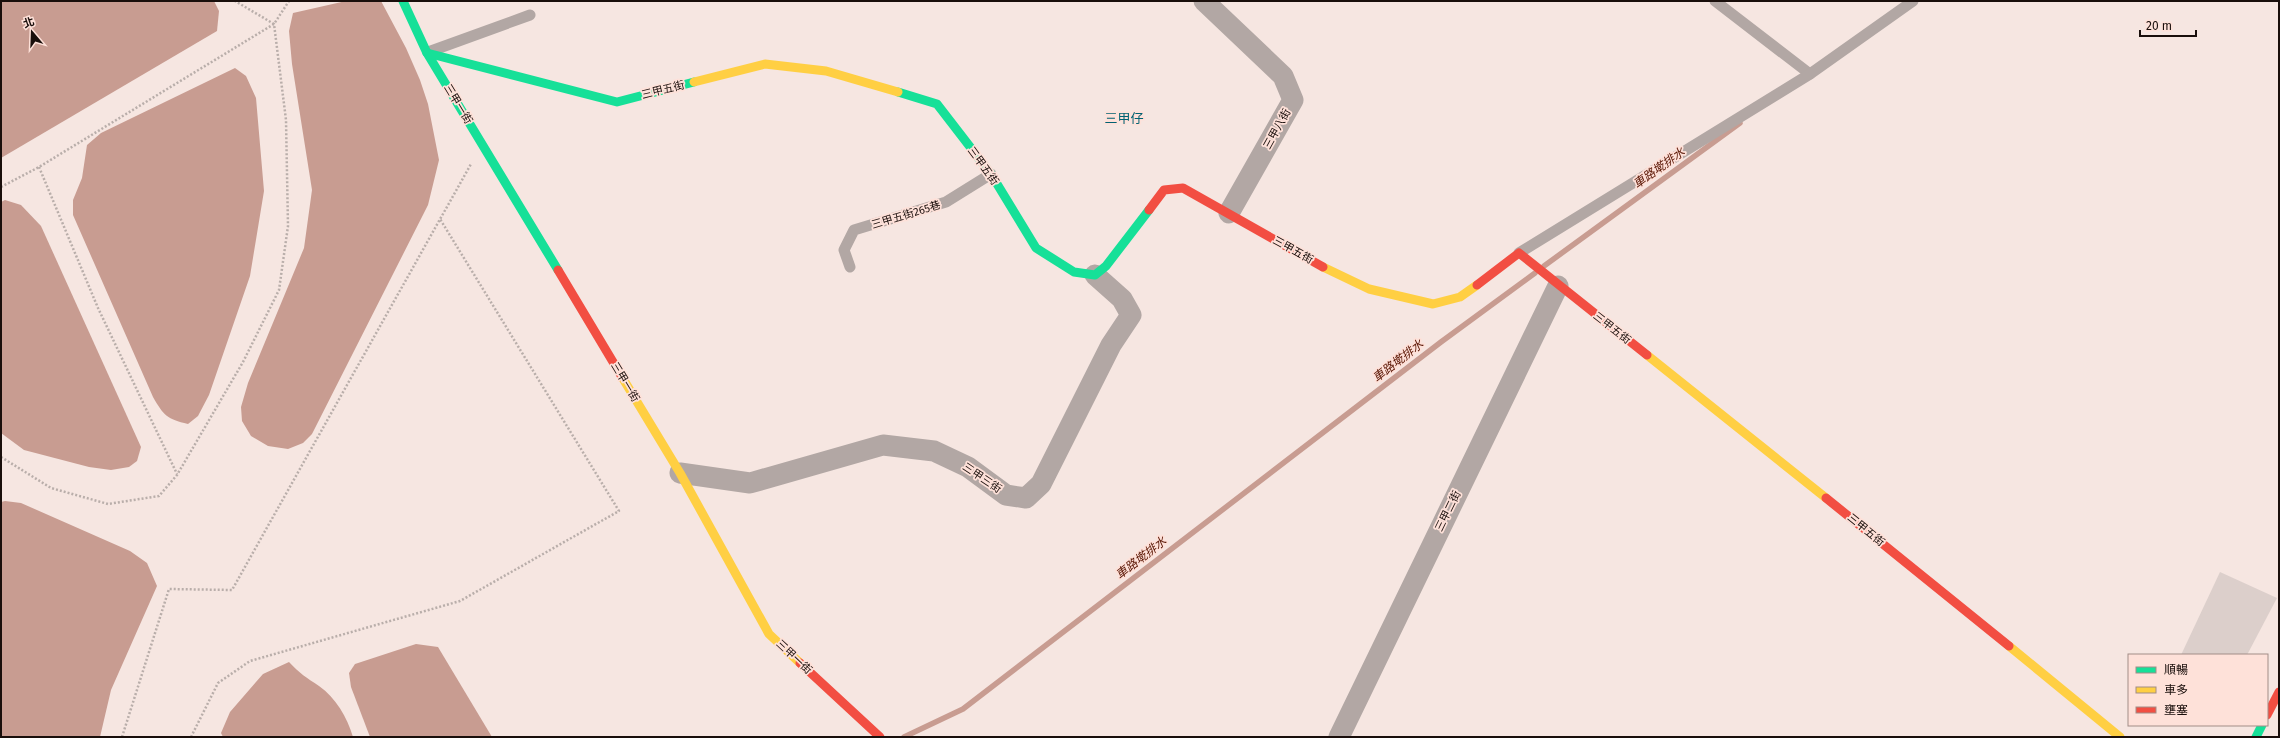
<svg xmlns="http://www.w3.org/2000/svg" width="2280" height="738" font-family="'Fira Sans','Noto Sans TC',sans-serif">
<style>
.water{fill:#c89c91}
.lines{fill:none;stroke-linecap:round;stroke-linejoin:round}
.stream{stroke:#c89c91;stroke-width:5.5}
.building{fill:#dccfcb}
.path{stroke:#b9aeaa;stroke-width:2.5;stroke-dasharray:2 2;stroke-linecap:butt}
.lane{stroke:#b2a7a4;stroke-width:11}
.street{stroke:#b2a7a4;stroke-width:21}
.fast{stroke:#16e098;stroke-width:9}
.slow{stroke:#ffcf43;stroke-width:9}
.jam{stroke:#f24e42;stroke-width:9}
.labels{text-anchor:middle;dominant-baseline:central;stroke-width:3.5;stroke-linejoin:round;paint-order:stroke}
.street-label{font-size:11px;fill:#190e0b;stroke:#fee1d9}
.water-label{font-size:12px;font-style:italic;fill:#5a1604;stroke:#fee1d9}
.quarter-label{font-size:13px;fill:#006172;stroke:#fee1d9}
</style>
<rect width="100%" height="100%" fill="#f6e6e1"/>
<g class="water">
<path d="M 1,1 L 214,1 L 219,11 L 217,31 L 1,158 Z"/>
<path d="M 346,1 L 381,1 L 406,48 L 420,80 L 428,104 L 439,160 L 428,205 L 312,434 L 303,443 L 288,449 L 268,446 L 251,436 L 242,421 L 241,407 L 248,383 L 304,248 L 312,190 L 292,64 L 289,31 L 293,13 Z"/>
<path d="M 235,68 L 246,76 L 256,98 L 264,191 L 250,276 L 209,395 L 198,416 L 188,424 C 167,419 164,416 153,397 L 73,215 L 73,200 L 82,178 L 87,145 L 101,133 Z"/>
<path d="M 5,200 L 21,205 L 41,226 L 141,447 L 137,461 L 129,467 L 111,470 L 89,467 L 24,450 L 1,433 L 1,202 Z"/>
<path d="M 5,501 L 21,503 L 130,551 L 147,563 L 157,586 L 111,690 L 100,737 L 1,737 L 1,502 Z"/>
<path d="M 416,644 L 438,647 L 492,737 L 370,737 L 351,687 L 349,673 L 355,664 Z"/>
<path d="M 289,662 C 299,673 307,678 319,686 C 336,698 347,717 353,737 L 223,737 L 221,733 L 230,712 L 263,674 Z"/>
</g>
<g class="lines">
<g class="stream">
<path d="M 1544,266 L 1740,123"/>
<path d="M 904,737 L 963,709 L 1441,342 L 1535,273"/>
</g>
</g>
<path class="building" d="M 2220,572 L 2277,598 L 2247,655 L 2181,655 Z"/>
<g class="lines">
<g class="path">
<path d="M 39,167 L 98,308 L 177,474"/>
<path d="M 1,187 L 39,167 L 274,24 L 289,1"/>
<path d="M 1,457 L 51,488 L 108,504 L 159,496 L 177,475 L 243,362 L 279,290 L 288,226 L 286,120 L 274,24 L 235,1"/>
<path d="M 122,737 L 169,589 L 232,590 L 471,164"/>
<path d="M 191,737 L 218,683 L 250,661 L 460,601 L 619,511 L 440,219"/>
</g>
<g class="lane">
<path d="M 1715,1 L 1810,74"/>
<path d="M 431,51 L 530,15"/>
<path d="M 1519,253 L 1810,74 L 1913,1"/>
<path d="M 850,267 L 844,250 L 854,230 L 946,202 L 991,174"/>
</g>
<g class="street">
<path d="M 1204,1 L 1283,76 L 1293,100 L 1229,213"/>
<path d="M 680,473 L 750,483 L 883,445 L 934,451 L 968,467 L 1006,495 L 1026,498 L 1041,484 L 1111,345 L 1131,315 L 1122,299 L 1095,275"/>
<path d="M 1339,737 L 1558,286"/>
</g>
<g class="fast">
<path d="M 403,1 L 427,53 L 558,270"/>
<path d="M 427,53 L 617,102 L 694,82"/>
<path d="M 898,92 L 937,104 L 991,174 L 1036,248 L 1074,272 L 1095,275 L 1106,266 L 1149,210"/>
<path d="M 2256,737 L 2262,725"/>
</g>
<g class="slow">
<path d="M 694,82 L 765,64 L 826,71 L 898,92"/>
<path d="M 1323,267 L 1369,289 L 1433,304 L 1460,297 L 1477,285"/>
<path d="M 1647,355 L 1826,498"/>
<path d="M 622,377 L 680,473 L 769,634 L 800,663"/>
<path d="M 2009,646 L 2120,737"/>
</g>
<g class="jam">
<path d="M 1149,210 L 1164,190 L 1183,188 L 1323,267"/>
<path d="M 558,270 L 622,377"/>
<path d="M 1477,285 L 1519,253 L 1647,355"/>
<path d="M 1826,498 L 2009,646"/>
<path d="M 800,663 L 880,737"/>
<path d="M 2267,715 L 2279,692"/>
</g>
</g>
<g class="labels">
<g class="street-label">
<text transform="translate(663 90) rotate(-14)">三甲五街</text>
<text transform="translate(458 104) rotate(59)">三甲一街</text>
<text transform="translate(1277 129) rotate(-61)">三甲八街</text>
<text transform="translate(983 166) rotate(54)">三甲五街</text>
<text transform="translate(906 215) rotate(-17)">三甲五街265巷</text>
<text transform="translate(1293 250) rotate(29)">三甲五街</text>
<text transform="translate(1612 328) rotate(38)">三甲五街</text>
<text transform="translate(625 382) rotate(59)">三甲一街</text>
<text transform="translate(982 478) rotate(34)">三甲三街</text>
<text transform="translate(1448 511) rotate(-64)">三甲二街</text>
<text transform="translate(1866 530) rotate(39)">三甲五街</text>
<text transform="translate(794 657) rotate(43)">三甲一街</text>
</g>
<g class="water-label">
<text transform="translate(1659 168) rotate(-36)">車路墘排水</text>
<text transform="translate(1398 361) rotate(-38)">車路墘排水</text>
<text transform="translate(1141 558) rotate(-38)">車路墘排水</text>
</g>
<g class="quarter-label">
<text x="1124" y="118">三甲仔</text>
</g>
</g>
<rect width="2280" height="738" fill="none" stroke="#190e0b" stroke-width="4"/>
<rect x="2128" y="654" width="140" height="72" fill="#fee1d9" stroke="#a28d87"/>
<rect x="2136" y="667" width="20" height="6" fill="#16e098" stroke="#a28d87"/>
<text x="2164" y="674" font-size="12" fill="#190e0b">順暢</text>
<rect x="2136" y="687" width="20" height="6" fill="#ffcf43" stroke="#a28d87"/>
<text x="2164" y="694" font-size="12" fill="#190e0b">車多</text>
<rect x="2136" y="707" width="20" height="6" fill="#f24e42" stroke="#a28d87"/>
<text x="2164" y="714" font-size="12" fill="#190e0b">壅塞</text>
<g transform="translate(32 32) rotate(341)" stroke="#fee1d9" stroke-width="3" paint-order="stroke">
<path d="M0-3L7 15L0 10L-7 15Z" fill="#190e0b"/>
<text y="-6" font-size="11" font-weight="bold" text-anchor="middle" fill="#190e0b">北</text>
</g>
<path d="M2140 30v6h56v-6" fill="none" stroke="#190e0b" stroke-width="2"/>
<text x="2146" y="30" font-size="12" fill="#190e0b" stroke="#fee1d9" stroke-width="3" paint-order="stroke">20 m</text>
</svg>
